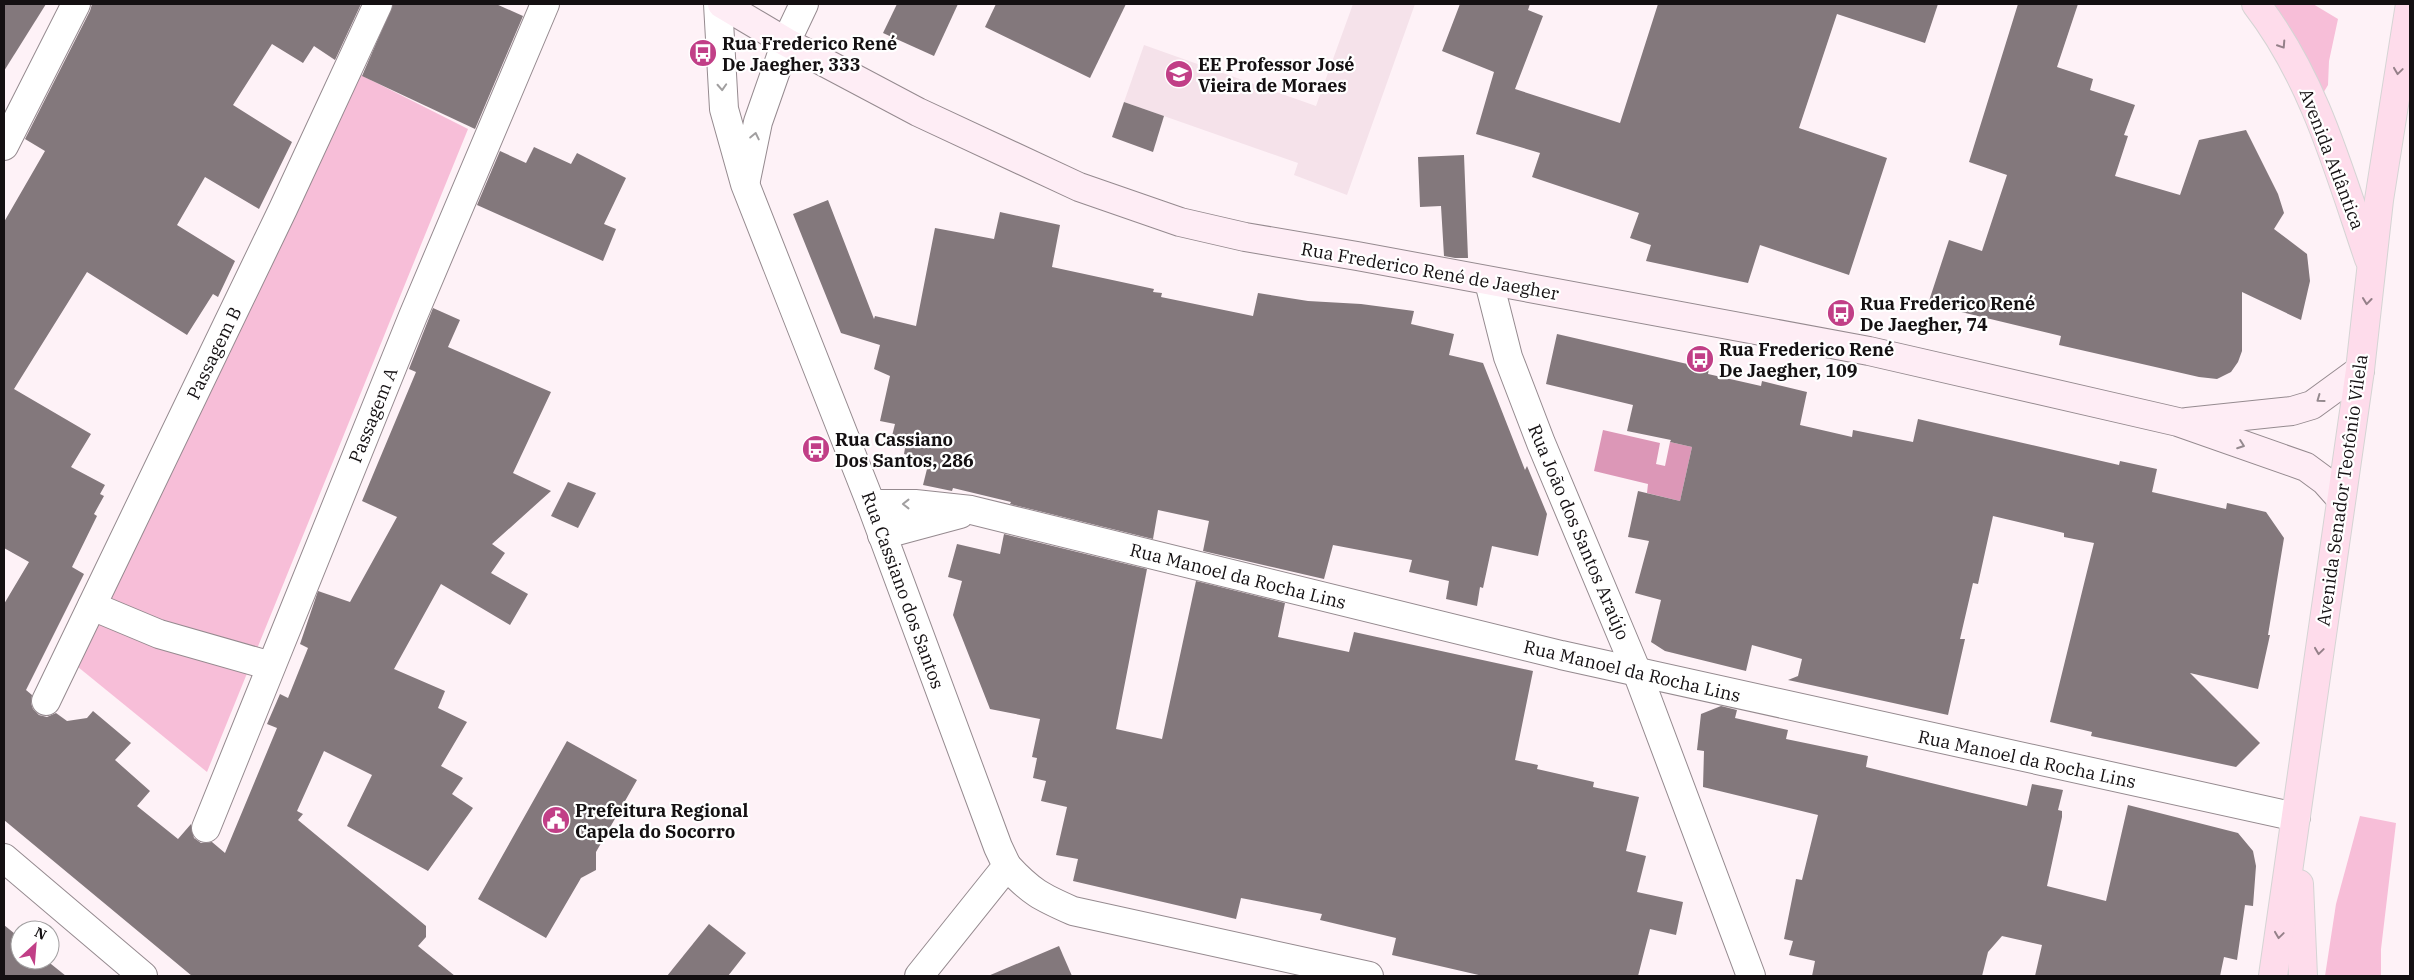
<svg xmlns="http://www.w3.org/2000/svg" width="2414" height="980" font-family="'IBM Plex Serif',serif">
<style>
.built{fill:#f5e2ea}
.green{fill:#f7bed8}
.water{fill:#dc97b7}
.building{fill:#83787c}
.lines{fill:none;stroke-linecap:round;stroke-linejoin:round}
.minor-casing{stroke:#958a8f;stroke-width:30}
.secondary-casing{stroke:#958a8f;stroke-width:30}
.primary-casing{stroke:#d5d4d4;stroke-width:30}
.minor{stroke:#fff;stroke-width:28}
.secondary{stroke:#feedf5;stroke-width:28}
.primary{stroke:#fedceb;stroke-width:28}
.oneway{stroke:#958089}
.oneway2{stroke:#a19fa0}
.oneway3{stroke:#958a8f}
.labels{text-anchor:middle;dominant-baseline:central;stroke-width:4.5;stroke-linejoin:round;paint-order:stroke}
.poi-label{font-size:18px;font-weight:bold;fill:#141012;stroke:#fff;text-anchor:start}
.street-label{font-size:18px;fill:#141012;stroke:#fff}
</style>
<rect width="100%" height="100%" fill="#fef2f7"/>
<path class="built" d="M 1353,4 L 1415,4 L 1347,195 L 1294,175 L 1298,163 L 1124,102 L 1144,45 L 1316,106 Z"/>
<g class="green">
<path d="M 2260,4 L 2313,4 L 2338,19 L 2329,61 L 2328,85 L 2322,95 Z"/>
<path d="M 355,72 L 468,129 L 207,772 L 78,667 Z"/>
<path d="M 2360,816 L 2396,823 L 2381,949 L 2381,976 L 2325,976 L 2336,904 Z"/>
</g>
<path class="water" d="M 1603,430 L 1660,443 L 1656,464 L 1665,466 L 1670,442 L 1692,447 L 1680,501 L 1647,493 L 1648,484 L 1594,471 Z"/>
<g class="building">
<path d="M 4,4 L 46,4 L 4,71 Z"/>
<path d="M 92,4 L 361,4 L 335,60 L 314,46 L 303,63 L 272,44 L 233,105 L 292,142 L 259,209 L 205,177 L 177,225 L 235,261 L 218,297 L 213,294 L 187,335 L 87,272 L 14,389 L 91,434 L 71,467 L 105,485 L 100,494 L 104,496 L 94,514 L 97,516 L 72,567 L 84,574 L 26,690 L 32,695 L 31,703 L 33,709 L 39,715 L 47,717 L 56,713 L 67,721 L 87,718 L 93,711 L 131,743 L 115,760 L 150,791 L 137,806 L 178,839 L 191,824 L 194,838 L 201,843 L 212,842 L 225,853 L 277,728 L 267,724 L 280,694 L 288,698 L 308,648 L 300,644 L 318,591 L 350,602 L 397,517 L 362,501 L 416,372 L 409,369 L 433,308 L 460,320 L 448,347 L 551,392 L 513,473 L 551,491 L 492,544 L 505,553 L 491,573 L 528,594 L 510,625 L 441,584 L 394,669 L 445,691 L 438,708 L 467,722 L 441,766 L 463,778 L 452,794 L 473,808 L 428,871 L 347,826 L 372,775 L 324,751 L 297,811 L 303,814 L 298,820 L 426,926 L 426,937 L 418,946 L 455,976 L 192,976 L 4,820 L 4,604 L 29,562 L 4,548 L 4,222 L 45,151 L 25,139 L 90,11 Z"/>
<path d="M 393,4 L 496,4 L 523,16 L 475,129 L 362,76 Z"/>
<path d="M 897,4 L 958,4 L 934,56 L 883,33 Z"/>
<path d="M 996,4 L 1126,4 L 1090,78 L 985,27 Z"/>
<path d="M 1460,4 L 1530,4 L 1528,10 L 1543,16 L 1515,89 L 1620,123 L 1658,4 L 1938,4 L 1925,43 L 1837,14 L 1799,128 L 1887,158 L 1849,275 L 1760,245 L 1748,283 L 1646,261 L 1651,245 L 1630,238 L 1639,213 L 1532,177 L 1540,153 L 1476,134 L 1494,72 L 1442,51 Z"/>
<path d="M 2018,4 L 2078,4 L 2057,67 L 2093,79 L 2090,90 L 2135,105 L 2124,135 L 2128,136 L 2115,176 L 2180,195 L 2199,140 L 2246,130 L 2278,194 L 2284,213 L 2274,229 L 2307,254 L 2310,281 L 2301,320 L 2242,292 L 2242,351 L 2238,362 L 2231,372 L 2217,379 L 2199,377 L 2059,345 L 2061,336 L 1928,304 L 1949,240 L 1982,251 L 2007,175 L 1969,162 Z"/>
<path d="M 1124,102 L 1164,116 L 1153,152 L 1112,137 Z"/>
<path d="M 534,147 L 571,164 L 577,153 L 626,178 L 604,224 L 616,229 L 603,261 L 477,205 L 500,151 L 526,163 Z"/>
<path d="M 1464,155 L 1468,258 L 1455,258 L 1444,256 L 1441,206 L 1420,207 L 1418,157 Z"/>
<path d="M 828,200 L 874,319 L 875,316 L 916,326 L 935,228 L 994,239 L 1000,212 L 1060,225 L 1052,267 L 1154,289 L 1153,292 L 1162,293 L 1161,297 L 1253,316 L 1258,293 L 1308,301 L 1361,304 L 1414,311 L 1411,324 L 1454,334 L 1449,355 L 1483,363 L 1525,470 L 1527,466 L 1547,514 L 1538,556 L 1492,546 L 1483,588 L 1480,587 L 1477,606 L 1446,599 L 1449,581 L 1409,572 L 1412,560 L 1333,545 L 1324,579 L 1203,551 L 1209,521 L 1158,510 L 1153,539 L 1010,504 L 1011,502 L 953,488 L 952,491 L 923,485 L 929,461 L 904,454 L 905,448 L 890,444 L 895,424 L 880,421 L 890,376 L 874,369 L 880,345 L 841,333 L 793,214 Z"/>
<path d="M 1557,334 L 1709,369 L 1708,374 L 1761,386 L 1762,381 L 1807,392 L 1800,425 L 1852,437 L 1853,430 L 1913,442 L 1918,419 L 2119,465 L 2120,461 L 2157,469 L 2152,492 L 2226,509 L 2227,503 L 2266,512 L 2284,538 L 2268,635 L 2270,635 L 2258,689 L 2190,673 L 2260,743 L 2236,767 L 2091,736 L 2092,732 L 2050,722 L 2094,543 L 2064,537 L 2064,533 L 1993,516 L 1978,584 L 1973,583 L 1960,639 L 1965,639 L 1948,715 L 1788,680 L 1798,676 L 1802,659 L 1752,645 L 1746,671 L 1665,651 L 1651,642 L 1661,600 L 1635,593 L 1649,541 L 1628,537 L 1638,491 L 1680,501 L 1692,447 L 1670,442 L 1671,440 L 1627,431 L 1633,405 L 1546,384 Z"/>
<path d="M 568,482 L 596,493 L 578,528 L 551,516 Z"/>
<path d="M 1004,534 L 1147,569 L 1116,729 L 1162,739 L 1196,581 L 1285,603 L 1278,637 L 1349,652 L 1354,632 L 1533,671 L 1515,760 L 1538,765 L 1537,769 L 1594,782 L 1593,787 L 1639,797 L 1626,851 L 1646,856 L 1637,892 L 1683,902 L 1676,935 L 1650,929 L 1638,976 L 1483,976 L 1392,955 L 1396,938 L 1320,920 L 1322,914 L 1241,898 L 1236,919 L 1073,881 L 1078,859 L 1056,855 L 1067,807 L 1041,801 L 1046,781 L 1033,778 L 1037,758 L 1032,757 L 1040,719 L 990,709 L 953,615 L 962,581 L 948,577 L 957,544 L 1000,554 Z"/>
<path d="M 1721,706 L 1737,710 L 1735,718 L 1788,730 L 1786,739 L 1868,756 L 1866,767 L 1972,793 L 2027,806 L 2032,784 L 2063,790 L 2058,810 L 2062,811 L 2062,817 L 2047,886 L 2106,901 L 2128,805 L 2238,833 L 2253,851 L 2256,866 L 2253,906 L 2245,905 L 2237,960 L 2224,957 L 2220,976 L 2035,976 L 2042,945 L 2002,936 L 1988,952 L 1982,976 L 1812,976 L 1815,961 L 1789,955 L 1793,941 L 1784,939 L 1796,879 L 1802,880 L 1818,815 L 1703,787 L 1704,751 L 1697,750 L 1701,714 Z"/>
<path d="M 567,741 L 637,780 L 596,852 L 596,870 L 581,878 L 546,938 L 478,899 Z"/>
<path d="M 709,924 L 746,953 L 728,976 L 667,976 Z"/>
<path d="M 4,925 L 20,938 L 20,960 L 46,960 L 66,976 L 4,976 Z"/>
<path d="M 1059,946 L 1072,976 L 988,976 Z"/>
</g>
<g class="lines">
<defs>
<g id="minor">
<path d="M 718,4 L 724,109 L 745,184 L 871,504 L 998,847 L 1007,866 L 919,976"/>
<path d="M 4,146 L 76,4"/>
<path d="M 746,180 L 758,122 L 786,42 L 804,4"/>
<path d="M 1489,282 L 1508,357 L 1541,443 L 1637,672 L 1751,976"/>
<path d="M 871,504 L 915,504 L 971,510 L 1561,655 L 2296,817"/>
<path d="M 882,535 L 960,514"/>
<path d="M 92,606 L 159,634 L 271,666"/>
<path d="M 46,701 L 283,209 L 378,4"/>
<path d="M 206,828 L 413,316 L 545,4"/>
<path d="M 4,858 L 143,976"/>
<path d="M 1007,866 C 1031,892 1041,897 1073,911 L 1369,976"/>
</g>
<g id="secondary">
<path d="M 722,4 L 786,42 L 918,112 L 1079,187 L 1180,222 L 1245,237 L 1357,256 L 1869,351 L 2178,422 L 2306,467 L 2325,481 L 2341,499"/>
<path d="M 2187,422 L 2292,411 L 2312,405 L 2360,370"/>
</g>
<g id="primary">
<path d="M 2256,4 C 2314,79 2339,171 2369,259"/>
<path d="M 2299,884 L 2303,976"/>
<path d="M 2273,976 L 2360,370 L 2379,200 L 2410,4"/>
</g>
</defs>
<use href="#minor" class="minor-casing"/>
<use href="#secondary" class="secondary-casing"/>
<use href="#primary" class="primary-casing"/>
<use href="#minor" class="minor"/>
<use href="#secondary" class="secondary"/>
<use href="#primary" class="primary"/>
</g>
<defs><path id="oneway-chevron" d="M-2-3.5L2.5 0L-2 3.5" fill="none" stroke-width="1.6" stroke-linecap="round" stroke-linejoin="round" transform="scale(1.25)"/></defs>
<g class="oneway">
<use href="#oneway-chevron" transform="translate(2282 45) rotate(57)"/>
<use href="#oneway-chevron" transform="translate(2398 71) rotate(98)"/>
<use href="#oneway-chevron" transform="translate(2367 301) rotate(96)"/>
<use href="#oneway-chevron" transform="translate(2319 651) rotate(98)"/>
<use href="#oneway-chevron" transform="translate(2279 935) rotate(98)"/>
</g>
<g class="oneway2">
<use href="#oneway-chevron" transform="translate(722 87) rotate(87)"/>
<use href="#oneway-chevron" transform="translate(755 136) rotate(-78)"/>
<use href="#oneway-chevron" transform="translate(906 504) rotate(-180)"/>
</g>
<g class="oneway3">
<use href="#oneway-chevron" transform="translate(2320 399) rotate(144)"/>
<use href="#oneway-chevron" transform="translate(2241 445) rotate(20)"/>
</g>
<defs>
<symbol id="bus-disc" viewBox="-11 -11 22 22"><circle r="9.5" fill="#c13f87" stroke="#fff"/><path d="M-5-6H5V4H4V6H2V4H-2V6H-4V4H-5ZM-3.5-4V0h7V-4ZM-3.5 1.2v1.5H-2V1.2ZM2 1.2v1.5H3.5V1.2Z" fill="#fff"/></symbol>
<symbol id="school-disc" viewBox="-11 -11 22 22"><circle r="9.5" fill="#c13f87" stroke="#fff"/><path d="M0-5L7-2L0 1L-7-2ZM-4 1L0 2.5L4 1V4Q0 6-4 4Z" fill="#fff"/></symbol>
<symbol id="civic-disc" viewBox="-11 -11 22 22"><circle r="9.5" fill="#c13f87" stroke="#fff"/><path d="M-.6-6.5H3V-4.5H.6V-3L4-1V1h2V6H-6V1h2V-1L-.6-3ZM-1.2 2.5V6h2.4V2.5Z" fill="#fff"/></symbol>
</defs>
<g fill-rule="evenodd">
<use href="#bus-disc" x="687" y="37" width="32" height="32"/>
<use href="#school-disc" x="1163" y="58" width="32" height="32"/>
<use href="#bus-disc" x="1825" y="297" width="32" height="32"/>
<use href="#bus-disc" x="1684" y="343" width="32" height="32"/>
<use href="#bus-disc" x="800" y="433" width="32" height="32"/>
<use href="#civic-disc" x="540" y="804" width="32" height="32"/>
</g>
<g class="labels">
<g class="poi-label">
<text x="722" y="43">Rua Frederico René<tspan x="722" dy="21">De Jaegher, 333</tspan></text>
<text x="1198" y="64">EE Professor José<tspan x="1198" dy="21">Vieira de Moraes</tspan></text>
<text x="1860" y="303">Rua Frederico René<tspan x="1860" dy="21">De Jaegher, 74</tspan></text>
<text x="1719" y="349">Rua Frederico René<tspan x="1719" dy="21">De Jaegher, 109</tspan></text>
<text x="835" y="439">Rua Cassiano<tspan x="835" dy="21">Dos Santos, 286</tspan></text>
<text x="575" y="810">Prefeitura Regional<tspan x="575" dy="21">Capela do Socorro</tspan></text>
</g>
<g class="street-label">
<text transform="translate(2332 159) rotate(69)">Avenida Atlântica</text>
<text transform="translate(1430 271) rotate(10)">Rua Frederico René de Jaegher</text>
<text transform="translate(214 353) rotate(-64)">Passagem B</text>
<text transform="translate(373 415) rotate(-68)">Passagem A</text>
<text transform="translate(2342 490) rotate(-82)">Avenida Senador Teotônio Vilela</text>
<text transform="translate(1579 532) rotate(67)">Rua João dos Santos Araújo</text>
<text transform="translate(1238 576) rotate(14)">Rua Manoel da Rocha Lins</text>
<text transform="translate(903 590) rotate(70)">Rua Cassiano dos Santos</text>
<text transform="translate(1632 671) rotate(13)">Rua Manoel da Rocha Lins</text>
<text transform="translate(2027 759) rotate(12)">Rua Manoel da Rocha Lins</text>
</g>
</g>
<rect width="2414" height="980" fill="none" stroke="#141012" stroke-width="10"/>
<g transform="translate(35 945) rotate(26)"><circle r="24" fill="#ffffff" stroke="#a19fa0"/>
<path d="M0-4L9 19L0 12L-9 19Z" fill="#c13f87"/>
<text y="-8" font-size="14" font-weight="bold" text-anchor="middle" fill="#141012">N</text>
</g>
</svg>
